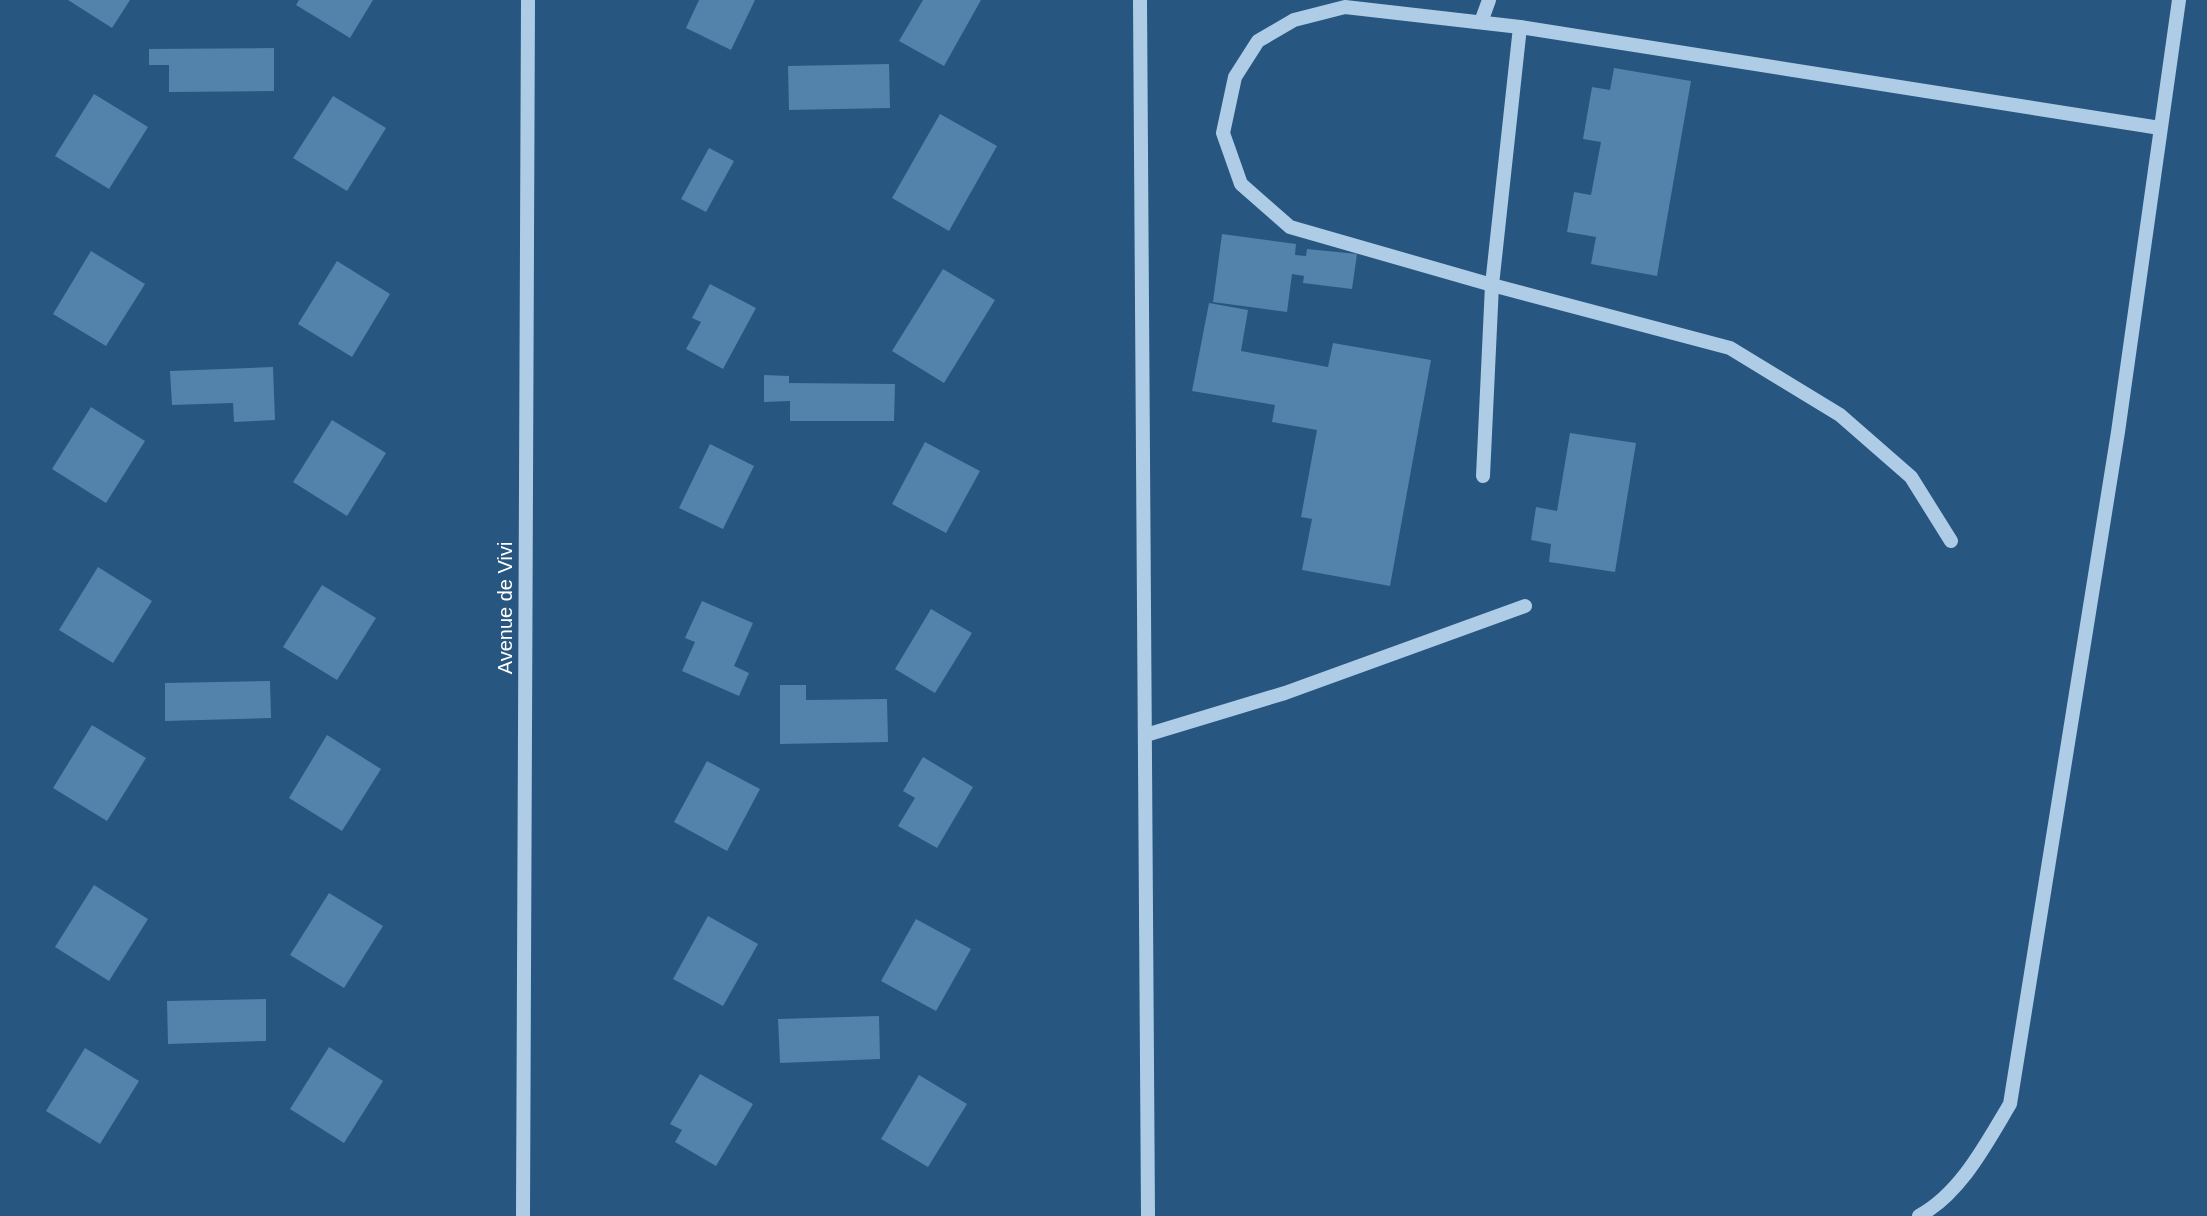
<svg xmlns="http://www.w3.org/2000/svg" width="2207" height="1216" font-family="Helvetica,sans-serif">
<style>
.building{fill:#5382ab}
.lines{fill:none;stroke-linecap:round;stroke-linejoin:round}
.minor{stroke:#aecce6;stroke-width:14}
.labels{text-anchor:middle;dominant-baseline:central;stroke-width:7;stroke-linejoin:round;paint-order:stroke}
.street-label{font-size:20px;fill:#fff;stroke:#275680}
</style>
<rect width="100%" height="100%" fill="#275680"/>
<g class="building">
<path d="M 68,0 L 130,0 L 112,28 Z"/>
<path d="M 299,0 L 373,0 L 350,38 L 296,5 Z"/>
<path d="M 699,0 L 755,0 L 731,50 L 686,28 Z"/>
<path d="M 923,0 L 981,0 L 944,66 L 899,41 Z"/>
<path d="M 274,48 L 274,91 L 169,92 L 169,65 L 149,65 L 149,49 Z"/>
<path d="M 889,64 L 890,108 L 789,110 L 788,66 Z"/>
<path d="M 1614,68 L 1691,81 L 1657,276 L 1591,264 L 1596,237 L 1567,232 L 1574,192 L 1591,195 L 1601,142 L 1583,139 L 1592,87 L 1610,90 Z"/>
<path d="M 94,94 L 148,127 L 109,189 L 55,156 Z"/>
<path d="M 333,96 L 386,128 L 347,191 L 293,158 Z"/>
<path d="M 940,114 L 997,146 L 949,231 L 892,198 Z"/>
<path d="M 709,148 L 734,161 L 706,212 L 681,199 Z"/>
<path d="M 1222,234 L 1296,244 L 1295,255 L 1306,256 L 1307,249 L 1357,254 L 1352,289 L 1303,283 L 1304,276 L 1292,274 L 1287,312 L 1213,302 Z"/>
<path d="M 91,251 L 145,284 L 106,346 L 53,314 Z"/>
<path d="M 337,261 L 390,294 L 352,357 L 298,324 Z"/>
<path d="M 943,269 L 995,300 L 944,383 L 892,351 Z"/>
<path d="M 710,284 L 756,308 L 723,369 L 686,349 L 701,322 L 692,318 Z"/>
<path d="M 1209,303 L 1248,310 L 1241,351 L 1328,367 L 1333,343 L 1431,360 L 1390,586 L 1302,570 L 1312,519 L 1301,517 L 1317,430 L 1272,422 L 1275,405 L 1192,391 Z"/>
<path d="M 273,367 L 275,420 L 234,422 L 233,403 L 172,405 L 170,371 Z"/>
<path d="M 764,375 L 789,376 L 789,383 L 895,384 L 894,421 L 790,421 L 790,401 L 764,402 Z"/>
<path d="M 91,407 L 145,441 L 106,503 L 52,469 Z"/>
<path d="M 332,420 L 386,453 L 347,516 L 293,482 Z"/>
<path d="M 1570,433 L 1636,443 L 1615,572 L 1549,562 L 1551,544 L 1531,540 L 1536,507 L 1557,511 Z"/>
<path d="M 925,442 L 980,471 L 946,533 L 892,504 Z"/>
<path d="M 710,444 L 754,466 L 723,529 L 679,508 Z"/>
<path d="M 98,567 L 152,601 L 113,663 L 59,630 Z"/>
<path d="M 322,585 L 376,618 L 337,680 L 283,647 Z"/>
<path d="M 702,601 L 753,623 L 734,666 L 749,673 L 739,696 L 682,671 L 695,642 L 685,638 Z"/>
<path d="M 931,609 L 972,633 L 935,693 L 895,669 Z"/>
<path d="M 270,681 L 271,718 L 165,721 L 165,683 Z"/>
<path d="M 780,685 L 806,685 L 806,700 L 887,699 L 888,742 L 780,744 Z"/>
<path d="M 92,725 L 146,758 L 107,821 L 53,788 Z"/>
<path d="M 327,735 L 381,769 L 342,831 L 289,798 Z"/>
<path d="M 923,757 L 973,787 L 937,848 L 898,826 L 915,798 L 903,791 Z"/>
<path d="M 707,761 L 760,789 L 727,851 L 674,822 Z"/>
<path d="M 94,885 L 148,919 L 109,981 L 55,947 Z"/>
<path d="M 329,893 L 383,926 L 344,988 L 290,955 Z"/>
<path d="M 708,916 L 758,944 L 723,1006 L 673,979 Z"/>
<path d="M 916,919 L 971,949 L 936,1011 L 881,981 Z"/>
<path d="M 266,999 L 266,1041 L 168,1044 L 167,1001 Z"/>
<path d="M 879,1016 L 880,1059 L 780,1063 L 778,1019 Z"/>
<path d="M 329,1047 L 383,1081 L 344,1143 L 290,1109 Z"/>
<path d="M 85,1048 L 139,1081 L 100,1144 L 46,1111 Z"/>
<path d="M 700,1074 L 753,1104 L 716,1166 L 675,1142 L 682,1130 L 670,1124 Z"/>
<path d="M 919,1075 L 967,1104 L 928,1167 L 881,1139 Z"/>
</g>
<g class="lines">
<g class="minor">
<path d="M 1140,0 L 1148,1216"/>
<path d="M 1481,22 L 1489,0"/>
<path d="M 1483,476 L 1492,285 L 1520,27"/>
<path d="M 1951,541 L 1911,477 L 1840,415 L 1730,348 L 1492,285 L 1290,227 L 1241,184 L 1223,133 L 1235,77 L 1258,41 L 1294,20 L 1345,7 L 1520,27 L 2160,128"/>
<path d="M 1146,735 L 1285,693 L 1525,606"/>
<path d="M 523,1216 L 528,0"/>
<path d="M 1919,1216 C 1961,1193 1986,1144 2010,1104 L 2118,432 L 2179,0"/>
</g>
</g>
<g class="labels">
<g class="street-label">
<text transform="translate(505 608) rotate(-90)">Avenue de Vivi</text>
</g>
</g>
</svg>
